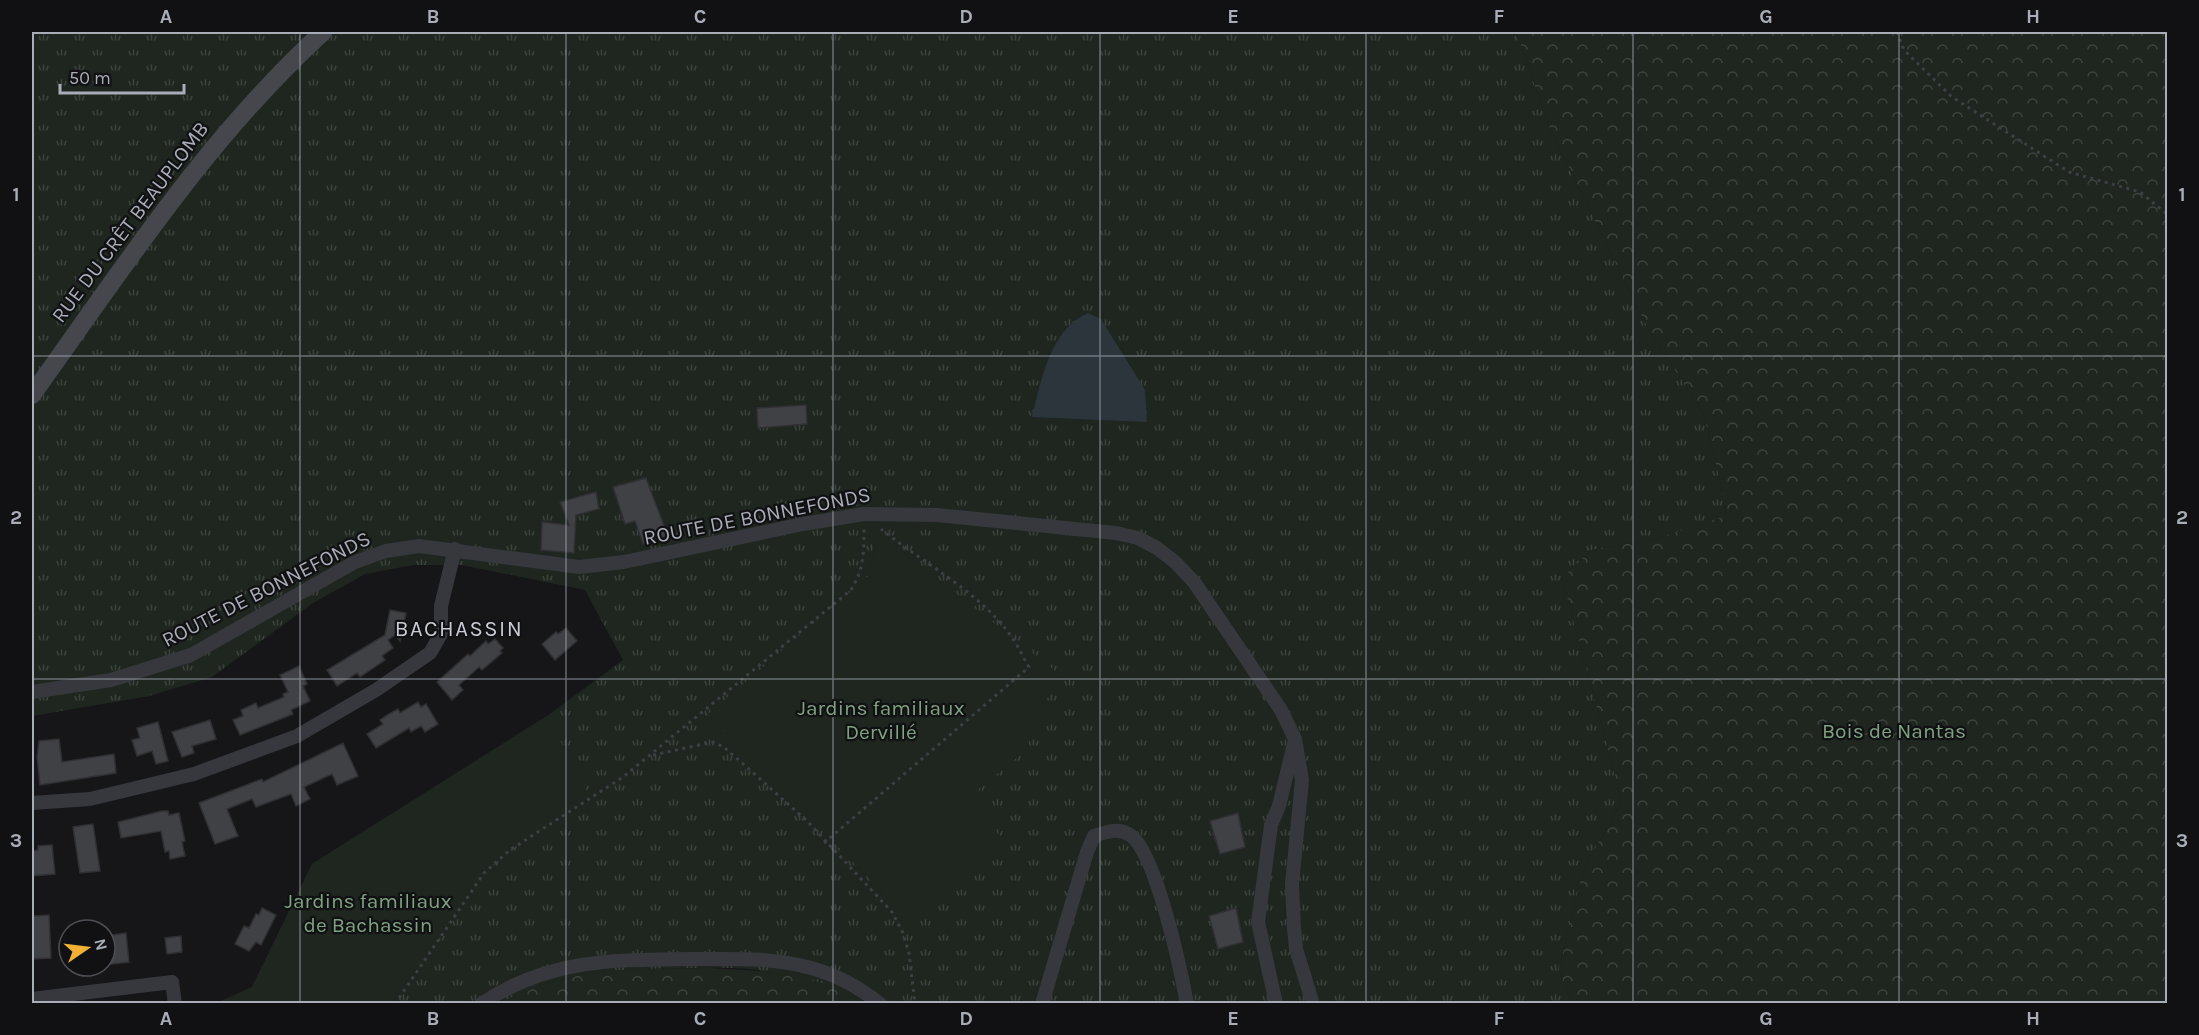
<svg xmlns="http://www.w3.org/2000/svg" width="2199" height="1035" font-family="Karla,sans-serif">
<style>
.grass{fill:url(#grass-tufts)}
.forest{fill:url(#forest-crowns)}
.garden{fill:#1e261f}
.water{fill:#2c353c}
.building{fill:#404145;stroke:#303034;stroke-width:1.5}
.lines{fill:none;stroke-linecap:round;stroke-linejoin:round}
.path{stroke:#3d3f44;stroke-width:3;stroke-dasharray:3 4.5;stroke-linecap:butt}
.street{stroke:#37383d;stroke-width:14}
.secondary{stroke:#45474d;stroke-width:18}
.grid{fill:none;stroke:#a8adb8;stroke-width:1.5;stroke-opacity:0.55}
.labels{text-anchor:middle;dominant-baseline:central;stroke-width:4.5;stroke-linejoin:round;paint-order:stroke}
.street-label{font-size:21px;fill:#a8adb8;stroke:#111113}
.park-label{font-size:21px;fill:#7fa381;stroke:#111113}
.neighbourhood-label{font-size:22px;letter-spacing:1.5px;fill:#c9ccd4;stroke:#111113}
.neatline{fill:none;stroke:#a8adb8;stroke-width:2}
.grid-label{font-size:20px;text-anchor:middle;font-weight:bold;fill:#a8adb8}
</style>
<defs>
<pattern id="grass-tufts" width="24" height="20" patternUnits="userSpaceOnUse" patternTransform="scale(1.5)"><rect width="24" height="20" fill="#1e261f"/><path d="M3 7l-1-3M5 7V3M7 7l1-3M15 17l-1-3M17 17v-4M19 17l1-3" fill="none" stroke="#3c433d"/></pattern>
<pattern id="forest-crowns" width="20" height="18" patternUnits="userSpaceOnUse" patternTransform="scale(1.5)"><rect width="20" height="18" fill="#1e261f"/><path d="M2 6a3 3 0 1 1 6 0M12 15a3 3 0 1 1 6 0" fill="none" stroke="#3c433d"/></pattern>
</defs>
<rect width="100%" height="100%" fill="#161618"/>
<path class="grass" d="M 32,32 L 1516,32 L 1549,126 L 1637,307 L 1653,337 L 1703,412 L 1720,480 L 1726,517 L 1655,539 L 1591,550 L 1562,578 L 1622,801 L 1583,870 L 1559,970 L 1571,1003 L 859,1004 L 851,997 C 823,989 796,979 768,972 C 744,966 715,968 691,968 C 620,969 565,969 500,1003 L 217,1003 L 252,987 L 312,864 L 547,716 L 623,660 L 585,590 L 462,565 L 413,565 L 365,574 L 313,603 L 212,677 L 149,696 L 32,716 Z"/>
<g class="forest">
<path d="M 1516,32 L 2167,32 L 2167,1003 L 1571,1003 L 1559,970 L 1583,870 L 1622,801 L 1562,578 L 1591,550 L 1655,539 L 1726,516 L 1720,480 L 1703,412 L 1653,337 L 1637,307 L 1549,126 Z"/>
<path d="M 707,968 C 758,971 817,970 859,1003 L 500,1003 C 570,966 631,969 707,968 Z"/>
</g>
<g class="garden">
<path d="M 876,531 L 1058,673 L 1025,751 L 971,795 L 1000,837 L 913,923 L 708,714 L 870,575 Z"/>
<path d="M 547,716 L 591,798 L 510,850 L 484,873 L 395,1003 L 217,1003 L 252,987 L 312,864 Z"/>
</g>
<path class="water" d="M 1088,313 L 1101,319 L 1145,390 L 1147,422 L 1032,417 C 1041,381 1050,329 1088,313 Z"/>
<g class="building">
<path d="M 806,405 L 807,424 L 758,428 L 757,408 Z"/>
<path d="M 646,478 L 668,536 L 643,544 L 635,521 L 625,524 L 613,487 Z"/>
<path d="M 596,492 L 599,509 L 576,515 L 574,553 L 541,550 L 542,522 L 569,525 L 560,502 Z"/>
<path d="M 390,610 L 406,613 L 400,641 L 395,635 L 388,640 L 393,648 L 382,656 L 385,660 L 360,677 L 357,673 L 337,686 L 327,670 L 385,635 Z"/>
<path d="M 566,628 L 577,641 L 555,660 L 542,644 L 556,632 L 558,634 Z"/>
<path d="M 495,639 L 503,648 L 500,651 L 502,653 L 482,670 L 479,667 L 459,685 L 463,690 L 452,700 L 437,682 L 468,654 L 470,656 L 486,641 L 488,644 Z"/>
<path d="M 299,666 L 307,684 L 303,686 L 310,701 L 291,710 L 293,714 L 240,735 L 233,720 L 243,716 L 241,710 L 256,703 L 258,708 L 284,697 L 283,694 L 288,692 L 280,675 Z"/>
<path d="M 418,702 L 421,707 L 426,704 L 438,724 L 425,732 L 421,726 L 411,732 L 409,728 L 376,748 L 367,734 L 383,724 L 380,720 L 389,714 L 398,709 L 400,713 Z"/>
<path d="M 210,720 L 216,739 L 192,746 L 194,753 L 182,757 L 172,732 Z"/>
<path d="M 158,722 L 168,761 L 156,764 L 152,751 L 137,756 L 132,740 L 140,738 L 137,728 Z"/>
<path d="M 59,739 L 62,762 L 114,754 L 116,773 L 40,785 L 37,757 L 39,741 Z"/>
<path d="M 343,743 L 358,776 L 337,785 L 332,774 L 304,787 L 310,799 L 296,806 L 291,794 L 256,807 L 252,799 L 227,809 L 238,836 L 215,844 L 199,803 L 262,779 L 263,782 Z"/>
<path d="M 162,811 L 168,811 L 169,815 L 179,813 L 185,841 L 182,842 L 185,856 L 170,859 L 169,851 L 165,852 L 161,831 L 121,838 L 118,822 Z"/>
<path d="M 1238,813 L 1245,847 L 1220,854 L 1210,821 Z"/>
<path d="M 93,824 L 100,871 L 80,873 L 73,827 Z"/>
<path d="M 52,845 L 55,874 L 32,876 L 32,851 L 38,850 L 38,846 Z"/>
<path d="M 262,908 L 276,915 L 261,945 L 256,942 L 249,951 L 235,944 L 244,926 L 249,928 L 256,914 L 259,915 Z"/>
<path d="M 1236,908 L 1243,942 L 1218,949 L 1209,916 Z"/>
<path d="M 49,915 L 51,958 L 32,959 L 32,916 Z"/>
<path d="M 126,933 L 129,962 L 105,965 L 105,936 Z"/>
<path d="M 181,936 L 182,952 L 167,954 L 165,938 Z"/>
</g>
<g class="lines">
<g class="path">
<path d="M 1897,32 L 1904,50 L 1952,97 L 2069,172 L 2140,192 L 2168,215"/>
<path d="M 653,755 L 713,742 L 724,747 L 807,821 L 892,912 L 903,933 L 909,953 L 915,1004"/>
<path d="M 824,843 L 1029,667 C 1023,658 1019,647 1013,639 C 983,594 923,563 881,529"/>
<path d="M 395,1004 L 484,873 L 510,850 L 623,777 L 851,590 C 864,569 864,552 864,527"/>
</g>
<g class="street">
<path d="M 32,692 L 111,680 L 191,655 L 355,562 L 386,551 L 419,546 L 579,567 L 624,562 L 803,524 L 864,514 L 937,515 L 1116,533 L 1138,538 L 1157,548 L 1175,562 L 1194,582 L 1281,710 L 1295,739 L 1302,780 L 1292,884 L 1294,928 L 1296,949 L 1313,1004"/>
<path d="M 32,803 L 90,799 L 194,774 L 297,736 L 376,690 L 430,653 L 441,634 L 441,606 L 455,549"/>
<path d="M 32,999 L 172,982 L 175,1004"/>
<path d="M 481,1004 C 549,958 614,960 693,959 C 732,959 773,957 811,968 C 837,975 859,987 880,1004"/>
<path d="M 1042,1004 L 1087,852 L 1094,836 C 1106,832 1118,827 1130,835 C 1156,852 1181,971 1187,1004"/>
<path d="M 1276,1004 L 1258,922 L 1271,825 L 1279,806 L 1294,744"/>
</g>
<path class="secondary" d="M 32,395 C 123,268 208,137 323,32"/>
</g>
<path class="grid" d="M 300,32 L 300,1004M 566,32 L 566,1004M 833,32 L 833,1004M 1100,32 L 1100,1004M 1366,32 L 1366,1004M 1633,32 L 1633,1004M 1899,32 L 1899,1004M 32,356 L 2168,356M 32,679 L 2168,679"/>
<g class="labels">
<g class="street-label">
<text transform="translate(130 222) rotate(-53)">RUE DU CRÊT BEAUPLOMB</text>
<text transform="translate(757 516) rotate(-11)">ROUTE DE BONNEFONDS</text>
<text transform="translate(266 589) rotate(-27)">ROUTE DE BONNEFONDS</text>
</g>
<g class="park-label">
<text x="881" y="708">Jardins familiaux<tspan x="881" dy="24">Dervillé</tspan></text>
<text x="1894" y="731">Bois de Nantas</text>
<text x="368" y="901">Jardins familiaux<tspan x="368" dy="24">de Bachassin</tspan></text>
</g>
<g class="neighbourhood-label">
<text x="459" y="629">BACHASSIN</text>
</g>
</g>
<rect width="2199" height="1035" fill="none" stroke="#111113" stroke-width="66"/>
<g transform="translate(87 948) rotate(76)"><circle r="28" fill="#111113" stroke="#4d4f55" stroke-width="1.5"/>
<path d="M0-4.5L10 22L0 15L-10 22Z" fill="#f2b134"/>
<text y="-9" font-size="16" font-weight="bold" text-anchor="middle" fill="#a8adb8">N</text>
</g>
<path d="M60 84v9h124v-9" fill="none" stroke="#a8adb8" stroke-width="3"/>
<text x="69" y="84" font-size="18" fill="#a8adb8" stroke="#111113" stroke-width="4.5" paint-order="stroke">50 m</text>
<rect x="33" y="33" width="2133" height="969" class="neatline"/>
<g class="grid-label">
<text x="166" y="23">A</text>
<text x="433" y="23">B</text>
<text x="700" y="23">C</text>
<text x="966" y="23">D</text>
<text x="1233" y="23">E</text>
<text x="1499" y="23">F</text>
<text x="1766" y="23">G</text>
<text x="2033" y="23">H</text>
<text x="16" y="201">1</text>
<text x="2182" y="201">1</text>
<text x="16" y="524">2</text>
<text x="2182" y="524">2</text>
<text x="16" y="847">3</text>
<text x="2182" y="847">3</text>
<text x="166" y="1025">A</text>
<text x="433" y="1025">B</text>
<text x="700" y="1025">C</text>
<text x="966" y="1025">D</text>
<text x="1233" y="1025">E</text>
<text x="1499" y="1025">F</text>
<text x="1766" y="1025">G</text>
<text x="2033" y="1025">H</text>
</g>
</svg>
